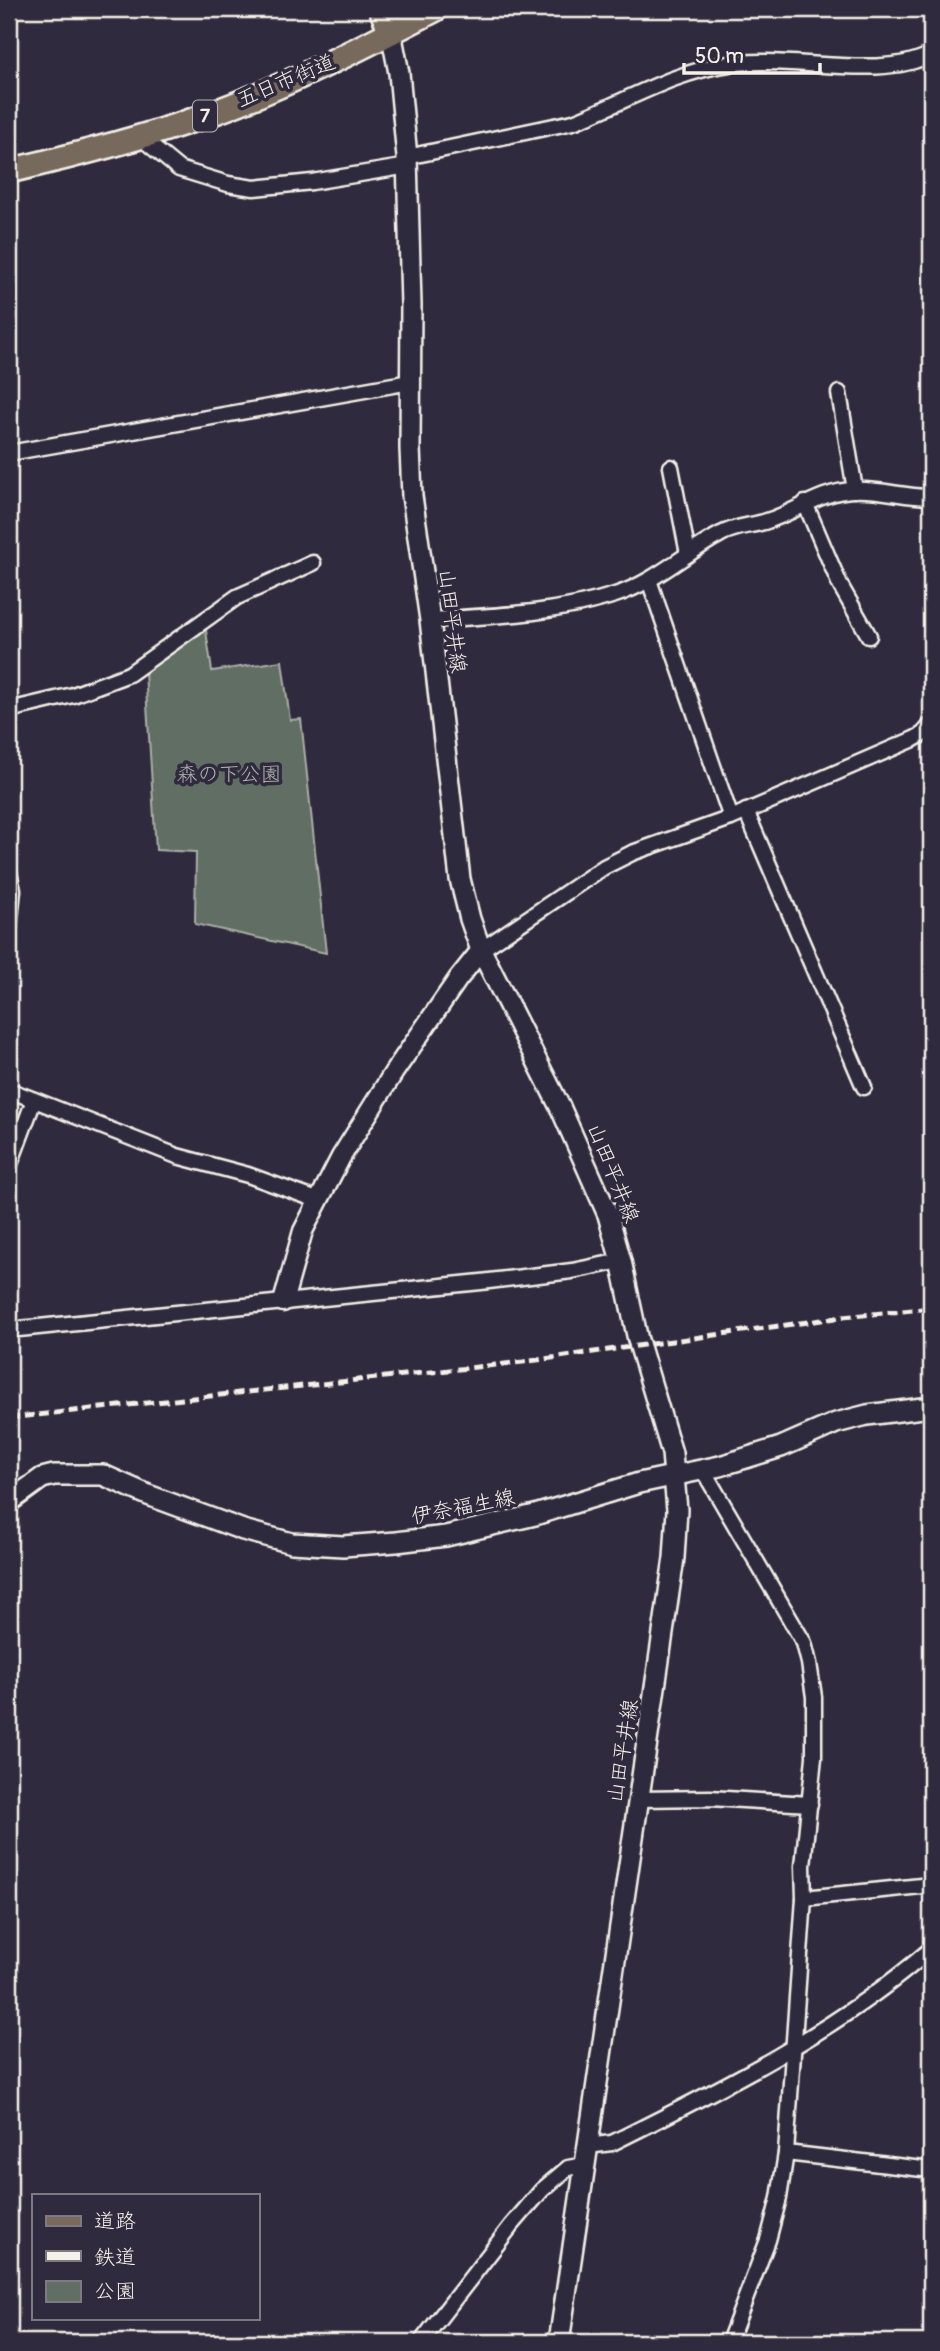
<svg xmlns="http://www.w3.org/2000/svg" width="940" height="2351" font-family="Pangolin,'Klee One',sans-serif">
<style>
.green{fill:#606e64;stroke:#aab0a6;stroke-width:2}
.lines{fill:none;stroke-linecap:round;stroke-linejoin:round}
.minor-casing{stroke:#f4f1e8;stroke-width:19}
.tertiary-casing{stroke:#f4f1e8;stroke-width:23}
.secondary-casing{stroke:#f4f1e8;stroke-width:24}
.primary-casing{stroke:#f4f1e8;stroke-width:28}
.minor{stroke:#2f2a3d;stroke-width:14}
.tertiary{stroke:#2f2a3d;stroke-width:18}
.secondary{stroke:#2f2a3d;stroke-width:19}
.primary{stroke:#77695c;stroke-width:23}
.rail{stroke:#f4f1e8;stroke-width:5;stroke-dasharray:10 5;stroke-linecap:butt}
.labels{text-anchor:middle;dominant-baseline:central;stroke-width:7;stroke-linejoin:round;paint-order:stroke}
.shield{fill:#2f2a3d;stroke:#b9b5b5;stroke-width:2}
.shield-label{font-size:19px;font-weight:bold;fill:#f4f1e8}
.street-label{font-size:21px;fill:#f4f1e8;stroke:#2f2a3d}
.park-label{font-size:21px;fill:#b1b6ad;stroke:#2f2a3d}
</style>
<rect width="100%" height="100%" fill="#2f2a3d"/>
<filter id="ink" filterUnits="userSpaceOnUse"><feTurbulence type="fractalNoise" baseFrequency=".0143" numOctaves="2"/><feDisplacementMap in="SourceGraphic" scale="14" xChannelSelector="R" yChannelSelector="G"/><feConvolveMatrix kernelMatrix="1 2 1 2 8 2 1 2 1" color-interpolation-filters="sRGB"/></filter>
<g filter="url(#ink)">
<path class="green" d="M 205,624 L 212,671 L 282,661 L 290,720 L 301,719 L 326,953 L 195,924 L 196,852 L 156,850 L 145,672 Z"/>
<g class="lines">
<defs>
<g id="minor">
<path d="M 139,136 L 179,169 L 228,184 L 254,188 L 312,182 L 408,166"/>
<path d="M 407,157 L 573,122 C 625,102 673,72 729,64 C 788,55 882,81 931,54"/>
<path d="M 839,393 L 855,490"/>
<path d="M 9,453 L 410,382"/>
<path d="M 671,467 L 688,554"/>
<path d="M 805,503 L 840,585 L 869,636"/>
<path d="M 649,580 L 731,818"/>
<path d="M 430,620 C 492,616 556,614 615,595 C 654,583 685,553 721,534 C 735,526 752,526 767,521 C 796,512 820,492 852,490 C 878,488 904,497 931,497"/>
<path d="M 9,710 L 73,695 L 129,674 L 237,597 L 313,563"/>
<path d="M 746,811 L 864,1087"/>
<path d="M 9,873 L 13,890 L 9,929"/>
<path d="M 481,950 L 604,867 L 632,853 L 731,818 L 914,739 L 923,734 L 931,725"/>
<path d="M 9,1090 L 177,1156 L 248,1175 L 317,1200"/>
<path d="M 9,1167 L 34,1100"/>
<path d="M 9,1330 L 481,1282 L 572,1271 L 621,1261"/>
<path d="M 703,1470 L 804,1643 L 809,1663 L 814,1697 L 814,1757 L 803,1866 L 804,1898 L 786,2153 L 779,2198 L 768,2240 L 729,2342"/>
<path d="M 639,1799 L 710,1798 L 810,1804"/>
<path d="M 804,1898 L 931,1885"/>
<path d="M 587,2146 L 612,2143 C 723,2088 837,2031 931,1949"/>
<path d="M 786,2153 L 931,2170"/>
<path d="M 421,2342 L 511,2226 L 542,2190 L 568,2168 L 585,2165"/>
</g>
<path id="tertiary" d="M 283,1302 L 303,1231 L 341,1157 L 394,1072 L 458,979 L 481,950"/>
<g id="secondary">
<path d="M 391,32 L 399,73 L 407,157 L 411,305 L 410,448 L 412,496 L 430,620 L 460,879 L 470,919 L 481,950 L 561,1109 L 608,1215 L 621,1261 L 638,1340 L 672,1453 L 677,1510 L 674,1558 L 559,2342"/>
<path d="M 9,1502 L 42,1478 L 54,1475 L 103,1475 L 148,1495 L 243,1530 L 292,1543 L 343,1546 L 396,1542 L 446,1536 L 535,1515 L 639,1483 L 720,1466 L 781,1447 L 836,1423 L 867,1415 L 931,1407"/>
</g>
<g id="primary">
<path d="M 381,9 L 391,32"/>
<path d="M 9,171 C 73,156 137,140 199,118 C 281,89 359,49 436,9"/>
</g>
</defs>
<use href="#minor" class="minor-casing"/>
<use href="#tertiary" class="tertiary-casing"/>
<use href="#secondary" class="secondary-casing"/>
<use href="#primary" class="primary-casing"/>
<use href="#minor" class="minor"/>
<use href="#tertiary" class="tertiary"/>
<use href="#secondary" class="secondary"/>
<use href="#primary" class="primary"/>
<path class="rail" d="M 9,1418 L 523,1362 L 843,1317 L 931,1308"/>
</g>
</g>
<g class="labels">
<rect class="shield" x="193" y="100.5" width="24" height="31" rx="5"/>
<g class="shield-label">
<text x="205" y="116">7</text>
</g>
<g class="street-label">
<text transform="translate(286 81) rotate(-23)">五日市街道</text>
<text transform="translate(452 621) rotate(83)">山田平井線</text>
<text transform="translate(613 1173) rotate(68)">山田平井線</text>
<text transform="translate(463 1507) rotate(-11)">伊奈福生線</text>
<text transform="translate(623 1751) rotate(-81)">山田平井線</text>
</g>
<g class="park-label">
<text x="229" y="774">森の下公園</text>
</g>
</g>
<rect width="940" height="2351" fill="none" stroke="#2f2a3d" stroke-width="35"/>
<rect x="18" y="18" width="905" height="2316" fill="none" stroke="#f4f1e8" stroke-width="2.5" filter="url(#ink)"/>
<rect x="32" y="2194" width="228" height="126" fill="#2f2a3d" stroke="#7e7a81" stroke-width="2"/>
<rect x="46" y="2216" width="35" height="10" fill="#77695c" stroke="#7e7a81" stroke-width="2"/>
<text x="94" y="2228" font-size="21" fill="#f4f1e8">道路</text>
<rect x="46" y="2251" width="35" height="10" fill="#f4f1e8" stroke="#7e7a81" stroke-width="2"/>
<text x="94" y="2264" font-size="21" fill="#f4f1e8">鉄道</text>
<rect x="46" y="2281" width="35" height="21" fill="#606e64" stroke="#7e7a81" stroke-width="2"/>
<text x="94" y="2298" font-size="21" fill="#f4f1e8">公園</text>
<path d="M684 63v10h136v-10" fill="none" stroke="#f4f1e8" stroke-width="3.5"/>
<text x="695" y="63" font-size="21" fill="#f4f1e8" stroke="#2f2a3d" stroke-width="5" paint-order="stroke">50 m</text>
</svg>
